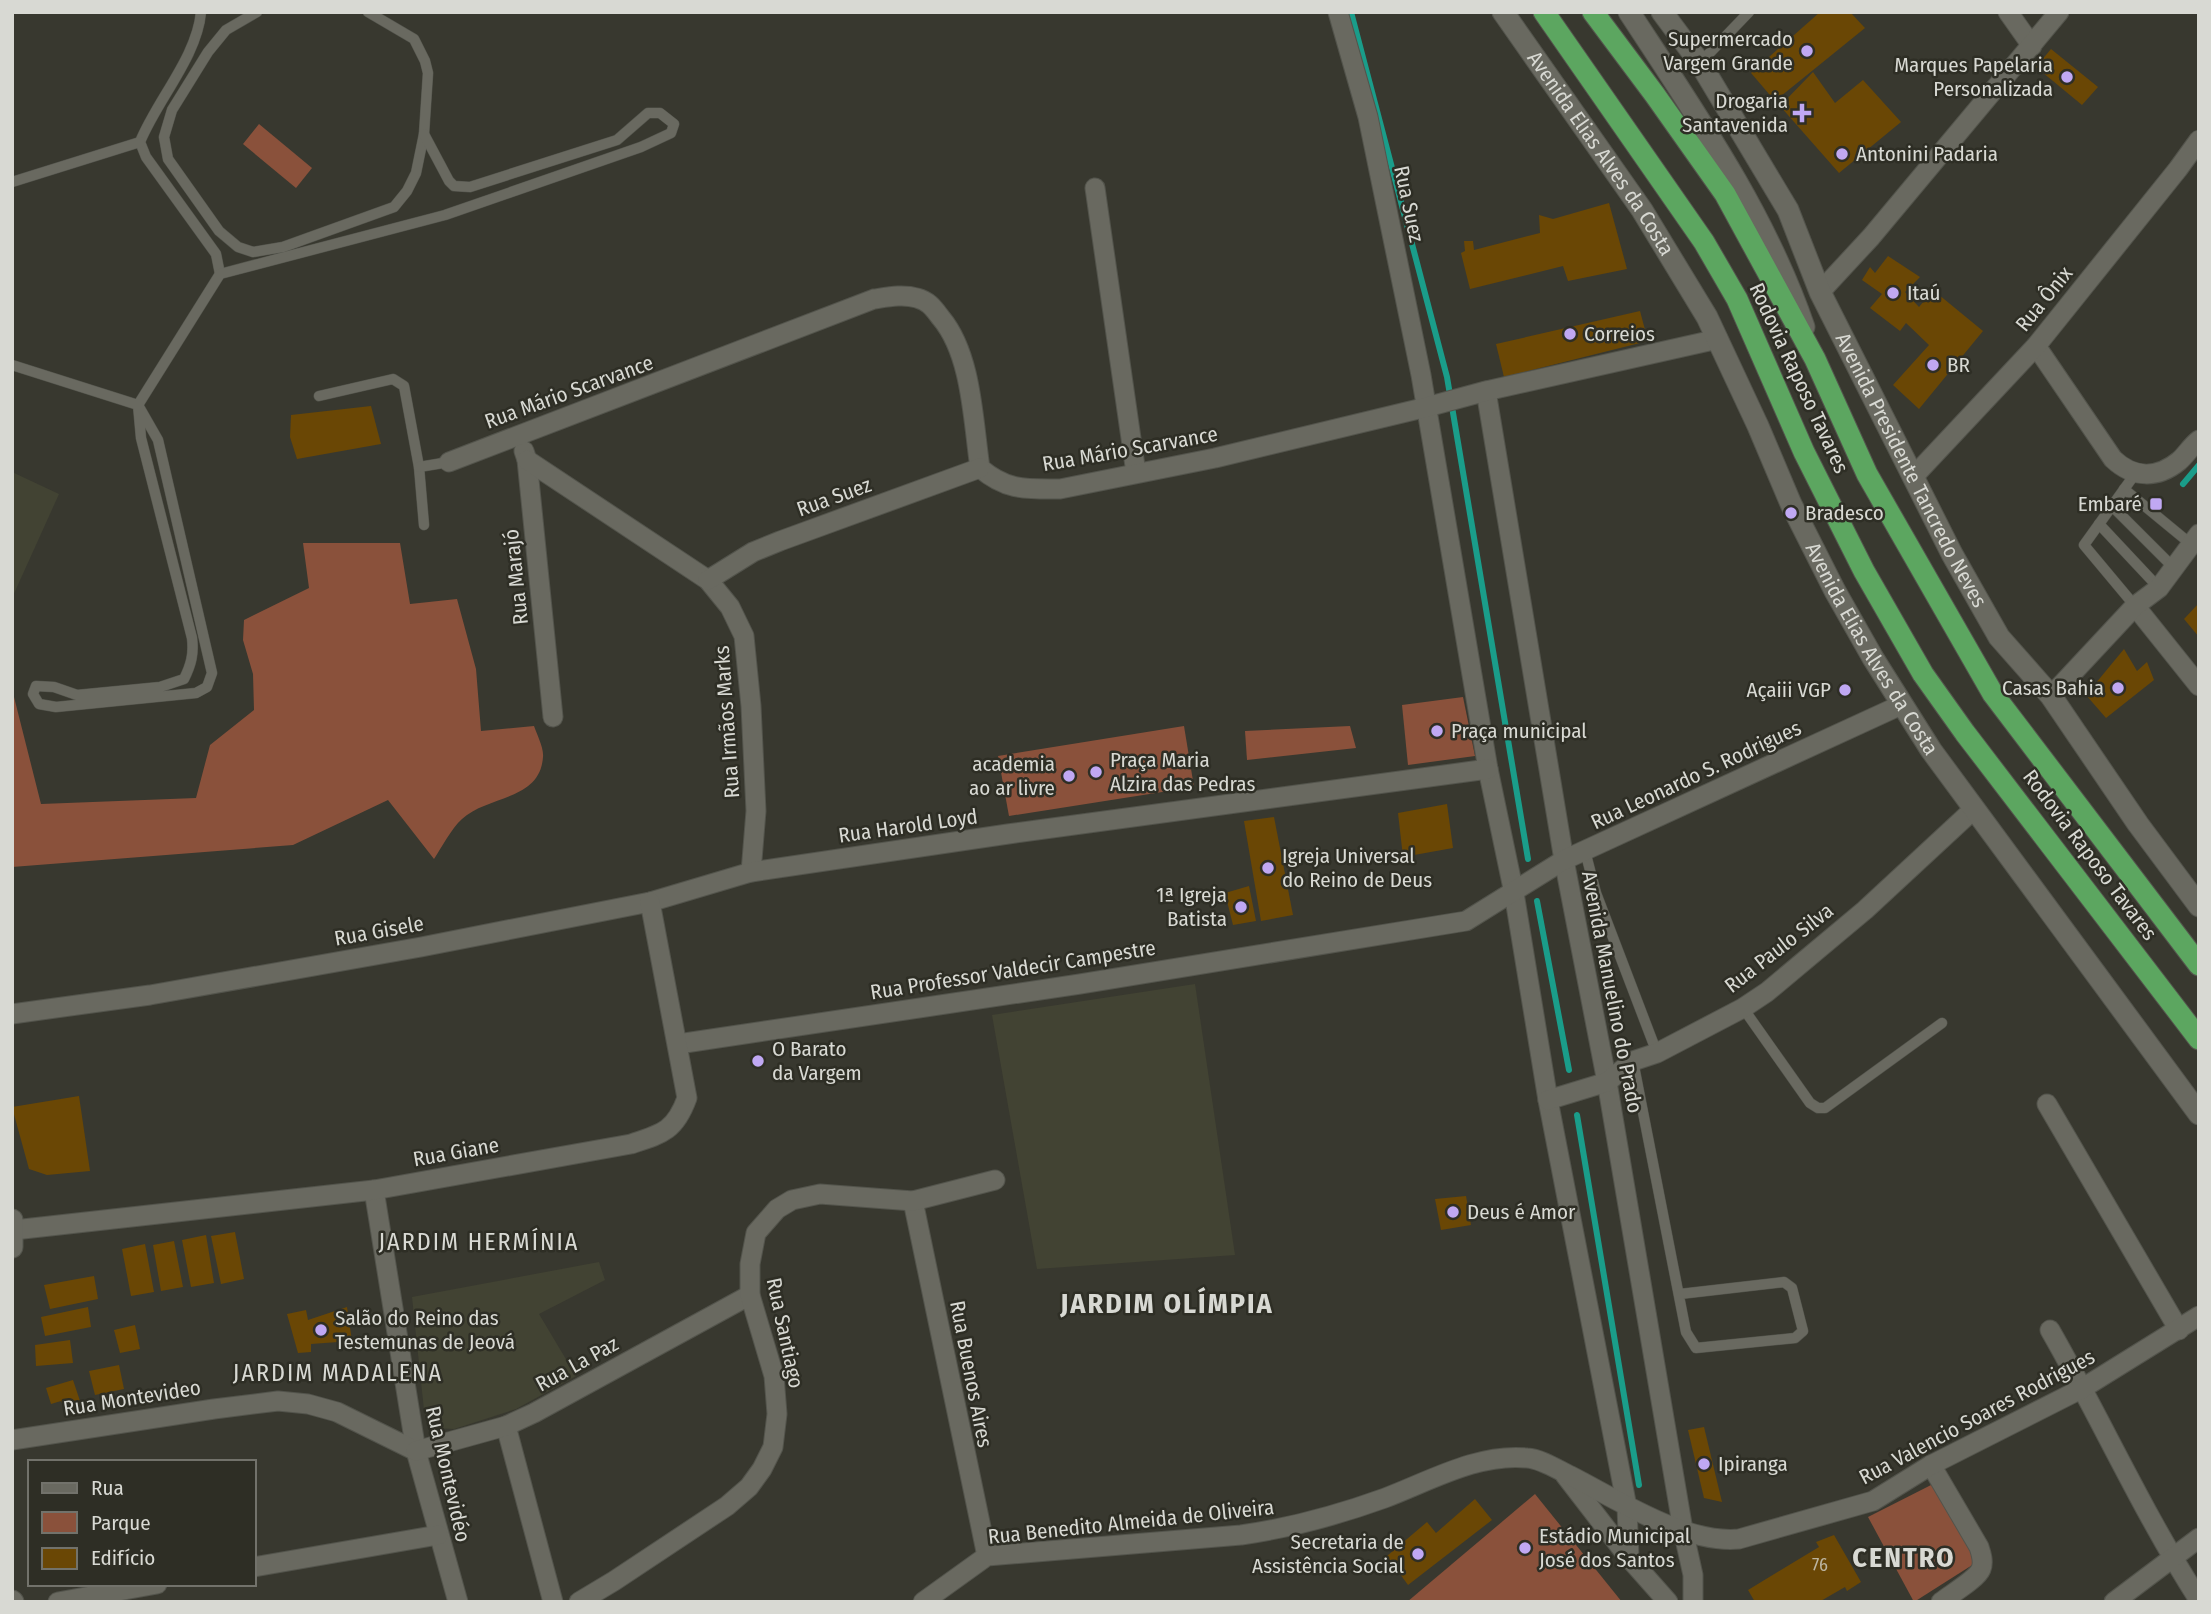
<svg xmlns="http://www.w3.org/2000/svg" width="2211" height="1614" font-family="'Fira Sans Condensed',sans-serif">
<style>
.built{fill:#424333}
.green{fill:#8a513b}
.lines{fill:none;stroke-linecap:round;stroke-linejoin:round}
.stream{stroke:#1a9d8a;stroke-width:6}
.building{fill:#6a4705}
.lane-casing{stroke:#53544c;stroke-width:11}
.street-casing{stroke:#53544c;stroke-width:21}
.secondary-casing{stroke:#53544c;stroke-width:23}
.highway-casing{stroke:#53544c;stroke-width:23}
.lane{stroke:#696960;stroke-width:10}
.street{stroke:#696960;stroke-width:19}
.secondary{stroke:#696960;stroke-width:21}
.highway{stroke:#5ca660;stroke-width:21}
.poi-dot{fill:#c0a8f3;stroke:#2e2e25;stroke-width:2.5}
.labels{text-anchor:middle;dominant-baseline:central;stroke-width:5;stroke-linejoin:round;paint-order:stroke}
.number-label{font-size:18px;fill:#bcb4a0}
.poi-label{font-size:21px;fill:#d8d9d3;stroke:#2e2e25;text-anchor:start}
.street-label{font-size:21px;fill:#d8d9d3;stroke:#2e2e25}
.quarter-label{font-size:24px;letter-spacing:2px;fill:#d8d9d3;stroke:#2e2e25}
.district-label{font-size:28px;font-weight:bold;letter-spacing:2px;fill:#d8d9d3;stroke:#2e2e25}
</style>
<rect width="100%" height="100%" fill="#38382f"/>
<g class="built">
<path d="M 12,472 L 59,494 L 12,598 Z"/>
<path d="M 1195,984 L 1235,1255 L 1037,1269 L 992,1015 Z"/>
<path d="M 599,1262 L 605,1280 L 539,1314 L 576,1376 L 516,1409 L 454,1429 L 435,1428 L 428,1421 L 424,1410 L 412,1297 Z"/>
</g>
<g class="green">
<path d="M 259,124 L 312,168 L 296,188 L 243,144 Z"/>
<path d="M 303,543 L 400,543 L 410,604 L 457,599 L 476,669 L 481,731 L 534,726 C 537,735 544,748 543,757 C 540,801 488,795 462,819 C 451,829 442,847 434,859 L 388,800 L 293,845 L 12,867 L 12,689 L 41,804 L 196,798 L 210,745 L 254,710 L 253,674 L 243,640 L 244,620 L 309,588 Z"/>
<path d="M 1463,697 L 1475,756 L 1408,765 L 1402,705 Z"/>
<path d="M 1184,726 L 1194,787 L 1009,816 L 998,756 Z"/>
<path d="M 1350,726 L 1356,748 L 1247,760 L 1245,731 Z"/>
<path d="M 1935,1483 L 1977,1562 L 1914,1602 L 1868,1517 Z"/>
<path d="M 1535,1494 L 1622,1602 L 1407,1602 Z"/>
</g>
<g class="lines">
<g class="stream">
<path d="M 1351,12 L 1447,377 L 1528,859"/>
<path d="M 2183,484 L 2199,465"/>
<path d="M 1537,901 L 1569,1070"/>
<path d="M 1577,1115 L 1639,1485"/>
</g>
</g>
<g class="building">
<path d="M 1820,12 L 1850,12 L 1865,28 L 1775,101 L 1751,73 Z"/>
<path d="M 2051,49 L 2098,87 L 2082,105 L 2036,67 Z"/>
<path d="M 1813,72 L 1835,103 L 1863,80 L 1901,122 L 1839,173 L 1780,106 Z"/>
<path d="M 1609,203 L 1627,269 L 1568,281 L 1563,266 L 1470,289 L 1461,253 L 1465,251 L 1464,241 L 1473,241 L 1474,250 L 1540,233 L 1539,215 L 1553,219 Z"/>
<path d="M 1888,256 L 1920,277 L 1905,292 L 1919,307 L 1933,290 L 1983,331 L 1919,409 L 1893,385 L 1929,345 L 1906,323 L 1900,331 L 1870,308 L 1882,294 L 1862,280 L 1870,267 L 1875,273 Z"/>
<path d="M 1640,311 L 1648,341 L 1504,377 L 1496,344 Z"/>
<path d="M 371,406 L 381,444 L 297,459 L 290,437 L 291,415 Z"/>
<path d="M 2199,603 L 2199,637 L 2184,619 Z"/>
<path d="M 2124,649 L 2137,671 L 2147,662 L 2154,680 L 2106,718 L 2086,695 Z"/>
<path d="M 1447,804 L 1453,848 L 1403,857 L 1398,813 Z"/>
<path d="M 1274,817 L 1293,915 L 1261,921 L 1244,821 Z"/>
<path d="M 1249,886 L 1256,921 L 1233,925 L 1225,893 Z"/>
<path d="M 79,1096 L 90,1171 L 47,1175 L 29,1169 L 12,1107 Z"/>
<path d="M 1466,1196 L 1471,1225 L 1441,1230 L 1435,1199 Z"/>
<path d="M 235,1232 L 244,1279 L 221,1284 L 211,1236 Z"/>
<path d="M 206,1235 L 214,1283 L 191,1287 L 182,1240 Z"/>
<path d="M 174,1241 L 183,1287 L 161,1291 L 153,1245 Z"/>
<path d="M 145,1244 L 154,1292 L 131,1296 L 122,1249 Z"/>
<path d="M 94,1276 L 98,1299 L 50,1309 L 44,1285 Z"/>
<path d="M 88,1307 L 91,1327 L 45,1336 L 41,1317 Z"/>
<path d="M 347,1307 L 352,1341 L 311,1344 L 311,1352 L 298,1353 L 287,1314 L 306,1310 L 308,1320 Z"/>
<path d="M 135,1325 L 140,1349 L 120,1353 L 114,1330 Z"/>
<path d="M 70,1340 L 73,1363 L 36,1366 L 35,1345 Z"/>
<path d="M 119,1365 L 124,1389 L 95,1395 L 89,1371 Z"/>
<path d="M 73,1380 L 80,1401 L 64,1407 L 61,1401 L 51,1404 L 46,1388 Z"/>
<path d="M 1704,1427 L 1722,1502 L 1704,1498 L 1688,1430 Z"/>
<path d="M 1475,1499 L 1492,1520 L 1408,1585 L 1387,1556 L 1427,1522 L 1436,1533 Z"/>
<path d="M 1834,1535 L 1861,1582 L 1847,1591 L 1845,1587 L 1819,1602 L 1755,1602 L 1748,1590 L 1819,1547 L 1816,1542 Z"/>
</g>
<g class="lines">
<defs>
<g id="lane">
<path d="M 201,12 C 197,57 157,100 140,142 L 146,157 L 216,254 L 220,274"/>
<path d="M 257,12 L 226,30 L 208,52 L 172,110 L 164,137 L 168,159 L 219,231 L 238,247 L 253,252 L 283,247 L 394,207 L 407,191 L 416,173 L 424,134 L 428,73 L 425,61 L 414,39 L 368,12"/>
<path d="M 1700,63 L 1749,12"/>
<path d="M 12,182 L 140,142"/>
<path d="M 12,365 L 138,405 L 158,440 L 212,673 L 207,687 L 196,693 L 56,707 L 39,704 L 33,694 L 36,686 L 54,687 L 77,695 L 160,687 L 184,679 C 191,665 194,654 192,638 L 141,438 L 138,405 L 220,274 L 445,215 L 641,147 L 671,133 L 674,124 L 660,113 L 648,113 L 617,140 L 470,187 L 454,186 L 449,181 L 424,134"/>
<path d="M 319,396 L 393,379 L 404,386 L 419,467 L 424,525"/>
<path d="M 419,467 L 449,462"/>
<path d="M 2124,489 L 2192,545"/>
<path d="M 2112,506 L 2174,568"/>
<path d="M 2099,524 L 2159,588"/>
<path d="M 2135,606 L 2084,545 L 2135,474"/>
<path d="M 1585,851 L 1596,893 L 1657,1053"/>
<path d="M 1743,1008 L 1810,1103 L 1818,1108 L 1825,1108 L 1942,1023"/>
<path d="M 1633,1061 L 1686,1332 L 1696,1348 L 1795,1338 L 1803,1331 L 1792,1288 L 1784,1282 L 1680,1294"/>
</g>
<g id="street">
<path d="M 1338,12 L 1368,117 L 1421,375 L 1488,769 L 1514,893 L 1548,1100 L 1627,1507 L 1629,1558"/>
<path d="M 2008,12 L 2032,46"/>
<path d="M 1095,188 L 1136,473"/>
<path d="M 1820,292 L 1871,237 L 2059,12"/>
<path d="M 2036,346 L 2113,459 C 2133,478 2157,479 2179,461 C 2186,455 2191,446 2199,440"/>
<path d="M 1486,391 L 1564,860 L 1607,1082 L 1683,1530 L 1693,1575 L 1693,1602"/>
<path d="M 524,451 L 527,460 L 553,717"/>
<path d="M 527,460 L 708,580 L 730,607 L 744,636 L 751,706 L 756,811 L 751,872"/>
<path d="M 449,462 L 874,299 C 888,297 903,294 917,298 C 929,301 934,309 941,318 C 972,355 973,421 980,468 C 1007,491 1026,489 1060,489 L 1215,458 L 1427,407 L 1486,391 L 1718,339"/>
<path d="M 1914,476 L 2036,346 L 2178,169 L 2199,140"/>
<path d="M 708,580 L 753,552 L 780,541 L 980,468"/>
<path d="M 2135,606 L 2199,686"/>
<path d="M 2051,696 L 2135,606 L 2159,588 L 2199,534"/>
<path d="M 12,1014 L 150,995 L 421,947 L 650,902 L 751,872 L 1008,834 L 1488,769"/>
<path d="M 678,1044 L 1080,984 L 1466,921 L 1564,860 L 1901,705"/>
<path d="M 1548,1100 L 1607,1082 L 1633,1061 L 1657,1053 L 1743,1008 L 1767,992 L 1865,910 L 1974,809"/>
<path d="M 2047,1104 L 2179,1330"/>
<path d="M 374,1190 L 416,1451 L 458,1602"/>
<path d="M 913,1201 L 987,1556"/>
<path d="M 14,1230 L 374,1190 L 631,1144 C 662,1134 675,1131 687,1098 L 650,902"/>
<path d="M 2050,1330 C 2101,1419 2143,1513 2199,1600"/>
<path d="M 506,1426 L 553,1602"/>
<path d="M 12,1440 L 214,1409 L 278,1401 L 308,1404 L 337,1412 L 416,1451"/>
<path d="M 416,1451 L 506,1426 L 534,1413 L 750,1295"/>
<path d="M 1931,1465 L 1979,1547 C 1981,1553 1984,1562 1981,1569 C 1977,1579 1951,1594 1941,1602"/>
<path d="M 1565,1475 L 1629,1558 L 1668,1602"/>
<path d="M 254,1567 L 438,1535"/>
<path d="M 58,1602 L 157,1584"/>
<path d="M 579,1602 L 614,1581 L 727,1506 L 749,1487 L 762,1469 L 773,1447 L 777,1414 L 774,1376 L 750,1295 L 750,1264 L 756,1233 L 777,1209 L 792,1200 L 820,1194 L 913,1201 L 995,1180"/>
<path d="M 923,1602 L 987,1556 L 1241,1535 C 1290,1528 1338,1515 1385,1498 C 1430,1481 1478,1453 1527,1458 C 1542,1459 1558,1470 1571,1476 C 1618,1500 1685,1544 1739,1539 L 1873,1501 L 1931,1465 L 2083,1388 L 2199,1316"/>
<path d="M 2114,1602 L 2199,1538"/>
</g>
<g id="secondary">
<path id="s1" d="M 1503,12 L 1642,210 L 1707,317 L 1758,426 L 1791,504 L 1835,591 L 1873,658 L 1931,750 L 2199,1114"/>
<path d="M 1629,12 C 1695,113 1765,213 1804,327"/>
<path id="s2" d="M 1662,12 L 1700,63 L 1788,210 L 1820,292 L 1952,554 L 1999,637 L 2051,696 L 2138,824 L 2199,906"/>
<path d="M 12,1220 L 12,1247"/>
<path d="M 12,1601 L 13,1602"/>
</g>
<g id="highway">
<path d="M 1544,12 L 1704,242 L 1737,299 L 1804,452 L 1864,571 L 1923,674 L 1965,733 L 2199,1039"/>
<path d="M 1593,12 L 1655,95 L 1725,194 L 1815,359 L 1867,474 L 1993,694 L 2199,965"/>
</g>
</defs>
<use href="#lane" class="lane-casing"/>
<use href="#street" class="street-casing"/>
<use href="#secondary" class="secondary-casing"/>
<use href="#highway" class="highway-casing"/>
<use href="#lane" class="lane"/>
<use href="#street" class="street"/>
<use href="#secondary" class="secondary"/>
<use href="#highway" class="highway"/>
</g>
<g class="poi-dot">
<circle cx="1807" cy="51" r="7"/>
<circle cx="2067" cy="77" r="7"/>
<path d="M1798.5 102.5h7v7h7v7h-7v7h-7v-7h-7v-7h7z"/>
<circle cx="1842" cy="154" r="7"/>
<circle cx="1893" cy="293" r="7"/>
<circle cx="1570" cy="334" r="7"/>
<circle cx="1933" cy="365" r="7"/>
<rect x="2149" y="497" width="14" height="14" rx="3.5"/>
<circle cx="1791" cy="513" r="7"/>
<circle cx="2118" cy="688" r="7"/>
<circle cx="1845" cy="690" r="7"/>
<circle cx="1437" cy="731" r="7"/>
<circle cx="1096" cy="772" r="7"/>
<circle cx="1069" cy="776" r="7"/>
<circle cx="1268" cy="868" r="7"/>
<circle cx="1241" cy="907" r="7"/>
<circle cx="758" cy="1061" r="7"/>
<circle cx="1453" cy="1212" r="7"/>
<circle cx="321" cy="1330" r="7"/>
<circle cx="1704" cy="1464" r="7"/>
<circle cx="1525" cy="1548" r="7"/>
<circle cx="1418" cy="1554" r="7"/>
</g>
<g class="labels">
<g class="number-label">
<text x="1820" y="1565">76</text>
</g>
<g class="poi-label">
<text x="1793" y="39" text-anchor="end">Supermercado<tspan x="1793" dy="24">Vargem Grande</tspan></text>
<text x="2053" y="65" text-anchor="end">Marques Papelaria<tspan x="2053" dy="24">Personalizada</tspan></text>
<text x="1788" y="101" text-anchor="end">Drogaria<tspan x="1788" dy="24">Santavenida</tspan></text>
<text x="1856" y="154">Antonini Padaria</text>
<text x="1907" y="293">Itaú</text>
<text x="1584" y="334">Correios</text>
<text x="1947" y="365">BR</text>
<text x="2142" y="504" text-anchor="end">Embaré</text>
<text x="1805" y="513">Bradesco</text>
<text x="2104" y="688" text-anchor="end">Casas Bahia</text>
<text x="1831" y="690" text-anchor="end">Açaiii VGP</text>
<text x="1451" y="731">Praça municipal</text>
<text x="1110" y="760">Praça Maria<tspan x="1110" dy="24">Alzira das Pedras</tspan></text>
<text x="1055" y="764" text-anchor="end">academia<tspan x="1055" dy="24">ao ar livre</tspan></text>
<text x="1282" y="856">Igreja Universal<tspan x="1282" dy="24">do Reino de Deus</tspan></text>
<text x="1227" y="895" text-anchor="end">1ª Igreja<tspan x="1227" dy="24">Batista</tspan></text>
<text x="772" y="1049">O Barato<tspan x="772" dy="24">da Vargem</tspan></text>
<text x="1467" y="1212">Deus é Amor</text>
<text x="335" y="1318">Salão do Reino das<tspan x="335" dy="24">Testemunas de Jeová</tspan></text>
<text x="1718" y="1464">Ipiranga</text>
<text x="1539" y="1536">Estádio Municipal<tspan x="1539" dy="24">José dos Santos</tspan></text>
<text x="1404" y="1542" text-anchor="end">Secretaria de<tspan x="1404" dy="24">Assistência Social</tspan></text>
</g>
<g class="street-label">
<text stroke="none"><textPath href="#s1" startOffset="172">Avenida Elias Alves da Costa</textPath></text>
<text transform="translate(1409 204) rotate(78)">Rua Suez</text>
<text transform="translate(2044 299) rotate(-51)">Rua Ônix</text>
<text transform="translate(1799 378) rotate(65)">Rodovia Raposo Tavares</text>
<text transform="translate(569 392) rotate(-20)">Rua Mário Scarvance</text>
<text transform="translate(1130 449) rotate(-10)">Rua Mário Scarvance</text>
<text stroke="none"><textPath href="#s2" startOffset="523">Avenida Presidente Tancredo Neves</textPath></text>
<text transform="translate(834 497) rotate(-20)">Rua Suez</text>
<text transform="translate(516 577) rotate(-96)">Rua Marajó</text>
<text stroke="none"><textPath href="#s1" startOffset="738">Avenida Elias Alves da Costa</textPath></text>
<text transform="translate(727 722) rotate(-94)">Rua Irmãos Marks</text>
<text transform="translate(1696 775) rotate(-25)">Rua Leonardo S. Rodrigues</text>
<text transform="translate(908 826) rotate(-8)">Rua Harold Loyd</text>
<text transform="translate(2090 855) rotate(53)">Rodovia Raposo Tavares</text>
<text transform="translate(379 931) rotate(-10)">Rua Gisele</text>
<text transform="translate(1779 948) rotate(-38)">Rua Paulo Silva</text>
<text transform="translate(1013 970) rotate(-9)">Rua Professor Valdecir Campestre</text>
<text transform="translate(1612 992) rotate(79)">Avenida Manuelino do Prado</text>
<text transform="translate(456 1152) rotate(-10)">Rua Giane</text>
<text transform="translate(785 1333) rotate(78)">Rua Santiago</text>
<text transform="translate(577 1364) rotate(-29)">Rua La Paz</text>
<text transform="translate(971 1374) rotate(79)">Rua Buenos Aires</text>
<text transform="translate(132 1398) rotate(-9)">Rua Montevideo</text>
<text transform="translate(1977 1417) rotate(-28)">Rua Valencio Soares Rodrigues</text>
<text transform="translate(448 1474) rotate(77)">Rua Montevidéo</text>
<text transform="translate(1131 1522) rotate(-6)">Rua Benedito Almeida de Oliveira</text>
</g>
<g class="quarter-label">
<text x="479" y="1242">JARDIM HERMÍNIA</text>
<text x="338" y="1373">JARDIM MADALENA</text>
</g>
<g class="district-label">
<text x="1167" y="1303">JARDIM OLÍMPIA</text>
<text x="1904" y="1557">CENTRO</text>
</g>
</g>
<rect width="2211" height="1614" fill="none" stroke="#d8d9d3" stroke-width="28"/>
<rect x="28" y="1460" width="228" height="126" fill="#2e2e25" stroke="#72726b" stroke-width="2"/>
<rect x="42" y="1483" width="35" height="10" fill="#696960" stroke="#72726b" stroke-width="2"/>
<text x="91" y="1495" font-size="21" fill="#d8d9d3">Rua</text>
<rect x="42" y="1512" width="35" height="21" fill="#8a513b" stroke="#72726b" stroke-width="2"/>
<text x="91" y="1530" font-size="21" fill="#d8d9d3">Parque</text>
<rect x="42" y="1548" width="35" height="21" fill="#6a4705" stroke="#72726b" stroke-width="2"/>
<text x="91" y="1565" font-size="21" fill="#d8d9d3">Edifício</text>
</svg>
